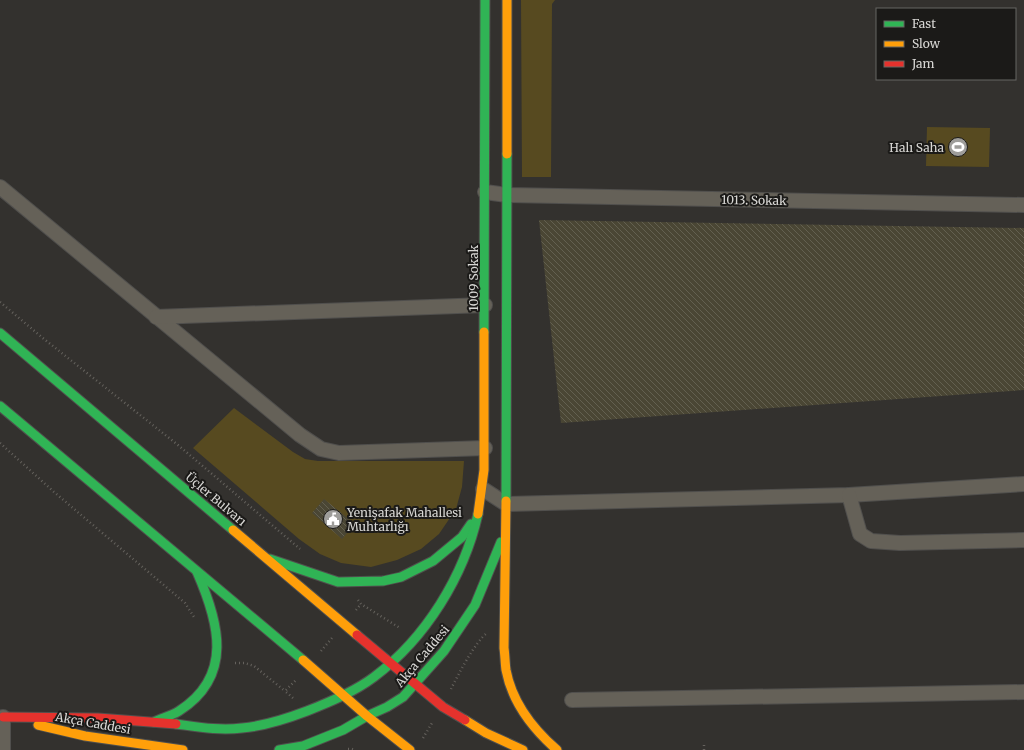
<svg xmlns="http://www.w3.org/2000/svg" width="1024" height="750" font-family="Merriweather,serif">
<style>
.green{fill:#574a20}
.building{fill:url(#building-back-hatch)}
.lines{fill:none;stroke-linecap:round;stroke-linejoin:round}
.street-casing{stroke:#504f4d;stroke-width:16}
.fast-casing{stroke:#504f4d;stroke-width:11}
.slow-casing{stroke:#504f4d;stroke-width:11}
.jam-casing{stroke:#504f4d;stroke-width:11}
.path{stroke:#65625d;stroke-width:2.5;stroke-dasharray:1 3;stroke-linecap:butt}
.street{stroke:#656158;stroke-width:14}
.fast{stroke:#30b455;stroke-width:9}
.slow{stroke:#ff9f0a;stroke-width:9}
.jam{stroke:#e5322d;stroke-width:9}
.labels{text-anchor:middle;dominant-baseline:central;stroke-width:4;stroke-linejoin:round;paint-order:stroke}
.poi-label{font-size:12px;fill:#d8d7d4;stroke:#1b1a18;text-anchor:end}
.street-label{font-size:12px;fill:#d8d7d4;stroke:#1b1a18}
</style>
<defs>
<pattern id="building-back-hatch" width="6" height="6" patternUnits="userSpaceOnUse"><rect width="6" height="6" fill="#4a4634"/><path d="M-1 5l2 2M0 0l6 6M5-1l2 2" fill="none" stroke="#636050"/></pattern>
</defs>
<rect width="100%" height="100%" fill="#33312e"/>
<g class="green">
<path d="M 521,0 L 555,0 L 552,4 L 551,177 L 522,177 Z"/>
<path d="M 927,127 L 990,128 L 989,167 L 926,166 Z"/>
<path d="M 234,408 L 293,452 L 305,459 L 318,461 L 464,461 L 462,487 L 456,509 L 439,534 L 421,549 L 397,560 L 371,567 L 341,563 L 320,554 L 299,539 L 193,448 Z"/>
</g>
<g class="building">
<path d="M 539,220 L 1024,228 L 1024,390 L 561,423 Z"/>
<path d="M 324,499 L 355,524 L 342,539 L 312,513 Z"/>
</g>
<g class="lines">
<defs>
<g id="street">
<path d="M 0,187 L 300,435 L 321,449 L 339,453 L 485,448"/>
<path d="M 485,192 L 507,195 L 1024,205"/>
<path d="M 156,317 L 485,305"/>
<path d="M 483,489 L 506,504 L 849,495 L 1024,484"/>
<path d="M 849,495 L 860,534 L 871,541 L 900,543 L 1024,540"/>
<path d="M 572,700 L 1024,692"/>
<path d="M 3,750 L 3,717"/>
</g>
<g id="fast">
<path d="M 484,332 L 485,0"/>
<path d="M 0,333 L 233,530"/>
<path d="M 0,406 L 303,660"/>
<path d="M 506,501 L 507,154"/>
<path d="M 270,559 L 338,582 L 383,581 L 401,577 L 433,561 L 462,537 L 471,524"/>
<path d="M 154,722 C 162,718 171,716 179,711 C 234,676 219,622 197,572"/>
<path d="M 176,724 C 198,727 220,731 242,728 C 265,726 286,719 307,711 C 330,702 354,692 374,677 C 426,638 464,576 478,514"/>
<path d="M 279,750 L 303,746 L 343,730 L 367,716 L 387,707 L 403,697 L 444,651 L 475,605 L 501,542"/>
</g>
<g id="slow">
<path d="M 507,0 L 507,154"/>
<path d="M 506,501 L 504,648 C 505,655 505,663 506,670 C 512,702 533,729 557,750"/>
<path d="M 478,514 L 484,470 L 484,332"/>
<path d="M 233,530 L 357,635"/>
<path d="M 303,660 L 367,716 L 410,750"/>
<path d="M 465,720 L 486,733 L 523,750"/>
<path d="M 38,725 L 85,736 L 183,750"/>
</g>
<g id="jam">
<path d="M 357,635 L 443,707 L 465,720"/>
<path d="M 3,717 L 98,718 L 176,724"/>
</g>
</defs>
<use href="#street" class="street-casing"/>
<use href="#fast" class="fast-casing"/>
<use href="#slow" class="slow-casing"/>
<use href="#jam" class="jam-casing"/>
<g class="path">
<path d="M 0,302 L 44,339 L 178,445 L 300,549"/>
<path d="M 0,443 L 54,492 L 185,603 L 194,617"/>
<path d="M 358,600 L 361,604 L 400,628"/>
<path d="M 356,610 L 361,604"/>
<path d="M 321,651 L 332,638"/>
<path d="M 235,663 L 245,663 L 254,666 L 285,691"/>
<path d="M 451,689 C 458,675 475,642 487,633"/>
<path d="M 293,698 L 285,691 L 297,679"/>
<path d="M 423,738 L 432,723"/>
<path d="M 348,749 L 352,749 L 355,750"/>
<path d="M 704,750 L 704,742"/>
</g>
<use href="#street" class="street"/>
<use href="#fast" class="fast"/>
<use href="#slow" class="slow"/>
<use href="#jam" class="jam"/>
</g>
<defs>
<symbol id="stadium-disc" viewBox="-11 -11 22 22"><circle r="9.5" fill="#9e9d9a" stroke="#1b1a18"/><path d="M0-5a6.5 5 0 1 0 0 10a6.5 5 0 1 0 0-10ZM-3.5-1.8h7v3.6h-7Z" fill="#fff"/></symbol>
<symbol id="civic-disc" viewBox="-11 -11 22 22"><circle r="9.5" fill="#9e9d9a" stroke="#1b1a18"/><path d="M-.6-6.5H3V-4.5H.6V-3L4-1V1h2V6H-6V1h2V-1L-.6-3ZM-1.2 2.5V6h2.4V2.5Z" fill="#fff"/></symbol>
</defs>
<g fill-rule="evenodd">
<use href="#stadium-disc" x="947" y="136" width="22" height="22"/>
<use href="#civic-disc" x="322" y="508" width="22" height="22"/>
</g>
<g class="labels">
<g class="poi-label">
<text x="944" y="147">Halı Saha</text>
<text x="347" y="512" text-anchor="start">Yenişafak Mahallesi<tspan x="347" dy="14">Muhtarlığı</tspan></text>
</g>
<g class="street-label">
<text transform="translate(754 200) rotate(1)">1013. Sokak</text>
<text transform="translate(473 278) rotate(-90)">1009 Sokak</text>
<text transform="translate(216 499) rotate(40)">Üçler Bulvarı</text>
<text transform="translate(422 656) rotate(-50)">Akça Caddesi</text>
<text transform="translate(93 723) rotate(10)">Akça Caddesi</text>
</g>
</g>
<rect x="876" y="8" width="140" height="72" fill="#1b1a18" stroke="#676663"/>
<rect x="884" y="21" width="20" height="6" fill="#30b455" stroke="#676663"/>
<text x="912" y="28" font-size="12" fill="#d8d7d4">Fast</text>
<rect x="884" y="41" width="20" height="6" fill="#ff9f0a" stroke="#676663"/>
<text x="912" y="48" font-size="12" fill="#d8d7d4">Slow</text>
<rect x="884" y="61" width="20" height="6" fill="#e5322d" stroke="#676663"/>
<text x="912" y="68" font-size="12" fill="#d8d7d4">Jam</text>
</svg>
